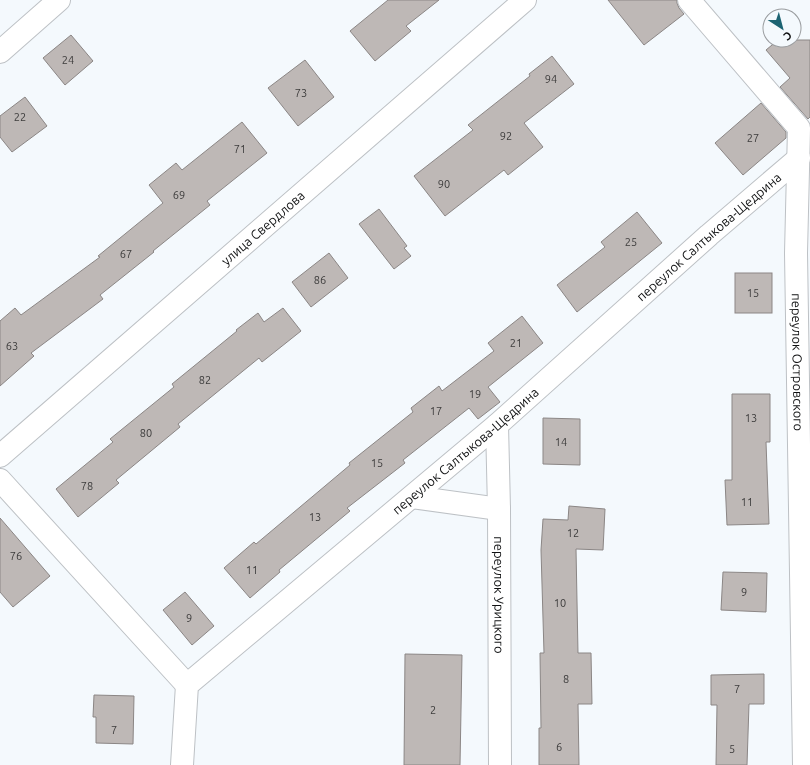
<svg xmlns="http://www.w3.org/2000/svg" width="810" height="765" font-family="Ubuntu,sans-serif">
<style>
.building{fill:#beb8b6;stroke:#8b8685}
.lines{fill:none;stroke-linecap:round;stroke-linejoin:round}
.minor-casing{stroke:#bdc1c5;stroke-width:24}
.minor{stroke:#fff;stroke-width:22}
.labels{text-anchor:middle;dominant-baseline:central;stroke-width:4;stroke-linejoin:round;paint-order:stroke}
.number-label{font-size:11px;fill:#3c3b3b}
.street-label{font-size:13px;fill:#101112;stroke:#f4f9fd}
</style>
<rect width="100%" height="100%" fill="#f4f9fd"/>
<g class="building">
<path d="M 388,0 L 439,0 L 406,26 L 411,31 L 375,61 L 350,31 Z"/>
<path d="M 608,0 L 677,0 L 677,3 L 679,8 L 684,14 L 644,45 Z"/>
<path d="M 71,35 L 93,61 L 65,85 L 43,58 Z"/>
<path d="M 778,40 L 810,40 L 810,117 L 808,119 L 780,87 L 790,78 L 766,50 Z"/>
<path d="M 552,56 L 574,84 L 524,123 L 543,147 L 508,175 L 504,170 L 445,216 L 414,176 L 473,130 L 468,125 L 530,76 L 529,74 Z"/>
<path d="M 305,60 L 334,97 L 298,126 L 268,88 Z"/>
<path d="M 25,97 L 47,126 L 12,152 L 0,137 L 0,116 Z"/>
<path d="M 761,103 L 786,132 L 786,138 L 743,175 L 715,143 Z"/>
<path d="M 242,122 L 267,153 L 207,201 L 210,205 L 153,251 L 154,252 L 100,295 L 103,299 L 31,353 L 34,356 L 0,386 L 0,321 L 15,308 L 21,315 L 100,257 L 98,256 L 163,203 L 149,185 L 176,163 L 182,170 Z"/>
<path d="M 379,209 L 407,246 L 404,248 L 411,256 L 394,269 L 359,224 Z"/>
<path d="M 637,212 L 662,243 L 577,312 L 557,285 L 605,247 L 601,242 Z"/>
<path d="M 329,253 L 348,278 L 311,307 L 292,282 Z"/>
<rect x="735" y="273" width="37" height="40"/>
<path d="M 283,308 L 301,331 L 262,362 L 259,358 L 178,424 L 180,427 L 116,480 L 119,483 L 78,517 L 56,489 L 113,442 L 110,439 L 174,387 L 172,384 L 237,331 L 236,330 L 258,313 L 264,322 Z"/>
<path d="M 522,316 L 543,343 L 488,387 L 500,402 L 478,419 L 469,408 L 403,460 L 405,463 L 347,508 L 350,511 L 279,570 L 280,572 L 250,598 L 224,568 L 254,542 L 256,544 L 350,465 L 349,463 L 413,412 L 411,408 L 439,386 L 442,391 L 494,351 L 488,343 Z"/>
<path d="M 732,394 L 770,394 L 770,442 L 766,442 L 769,524 L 727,525 L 725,480 L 732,480 Z"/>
<path d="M 543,418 L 580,419 L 580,465 L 543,464 Z"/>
<path d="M 569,506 L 605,509 L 603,550 L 576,549 L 578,653 L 591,653 L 592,704 L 578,704 L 579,765 L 539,765 L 539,728 L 541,728 L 540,653 L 544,653 L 541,550 L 543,519 L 568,520 Z"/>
<path d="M 0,518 L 50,576 L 13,607 L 0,592 Z"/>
<path d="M 723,572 L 767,573 L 766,612 L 721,610 Z"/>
<path d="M 185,592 L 214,626 L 192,645 L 163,610 Z"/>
<path d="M 405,654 L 462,655 L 460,765 L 404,765 Z"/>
<path d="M 764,674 L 764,704 L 749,704 L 747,765 L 716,765 L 717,705 L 711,705 L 711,675 Z"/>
<path d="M 94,695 L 134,696 L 133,744 L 96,743 L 96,717 L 93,717 Z"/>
</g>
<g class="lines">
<defs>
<g id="minor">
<path id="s1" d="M 689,0 L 799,128 L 796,253 L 804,765"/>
<path d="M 0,52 L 59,0"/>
<path id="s2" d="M 497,425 L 499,509 L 500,765"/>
<path id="s3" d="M 0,456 L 525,0"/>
<path d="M 0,480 L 187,685"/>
<path d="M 412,497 L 499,509"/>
<path id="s4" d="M 182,765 L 187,685 L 497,425 L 709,235 L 799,158"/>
</g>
</defs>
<use href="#minor" class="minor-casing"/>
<use href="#minor" class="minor"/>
</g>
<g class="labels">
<g class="number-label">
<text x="68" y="60">24</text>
<text x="551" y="79">94</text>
<text x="301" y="93">73</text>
<text x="20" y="117">22</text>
<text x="506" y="136">92</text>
<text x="753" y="138">27</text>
<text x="240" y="149">71</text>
<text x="444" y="184">90</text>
<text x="179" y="195">69</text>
<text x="631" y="242">25</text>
<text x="126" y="254">67</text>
<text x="320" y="280">86</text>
<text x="753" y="293">15</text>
<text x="516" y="343">21</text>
<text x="12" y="346">63</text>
<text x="205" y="380">82</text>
<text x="475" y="394">19</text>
<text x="436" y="411">17</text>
<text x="751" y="418">13</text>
<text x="146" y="433">80</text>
<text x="561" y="442">14</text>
<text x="377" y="463">15</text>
<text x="87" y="486">78</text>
<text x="747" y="502">11</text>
<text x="315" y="517">13</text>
<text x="573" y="533">12</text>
<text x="16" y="556">76</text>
<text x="252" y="570">11</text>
<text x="744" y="592">9</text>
<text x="560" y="603">10</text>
<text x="189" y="618">9</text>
<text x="566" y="679">8</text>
<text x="737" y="689">7</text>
<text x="433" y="710">2</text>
<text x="114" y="730">7</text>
<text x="559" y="747">6</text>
<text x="732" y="749">5</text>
</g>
<g class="street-label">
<text stroke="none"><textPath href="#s3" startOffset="348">улица Свердлова</textPath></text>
<text stroke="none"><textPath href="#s4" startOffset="768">переулок Салтыкова-Щедрина</textPath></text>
<text stroke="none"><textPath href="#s1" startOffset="403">переулок Островского</textPath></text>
<text stroke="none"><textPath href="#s4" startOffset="444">переулок Салтыкова-Щедрина</textPath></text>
<text stroke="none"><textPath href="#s2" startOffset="170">переулок Урицкого</textPath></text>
</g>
</g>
<g transform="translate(782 28) rotate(144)"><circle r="19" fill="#f4f9fd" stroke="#999c9f"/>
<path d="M0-3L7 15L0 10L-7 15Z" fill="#1c6372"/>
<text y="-6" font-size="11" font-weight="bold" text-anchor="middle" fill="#101112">С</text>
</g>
</svg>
